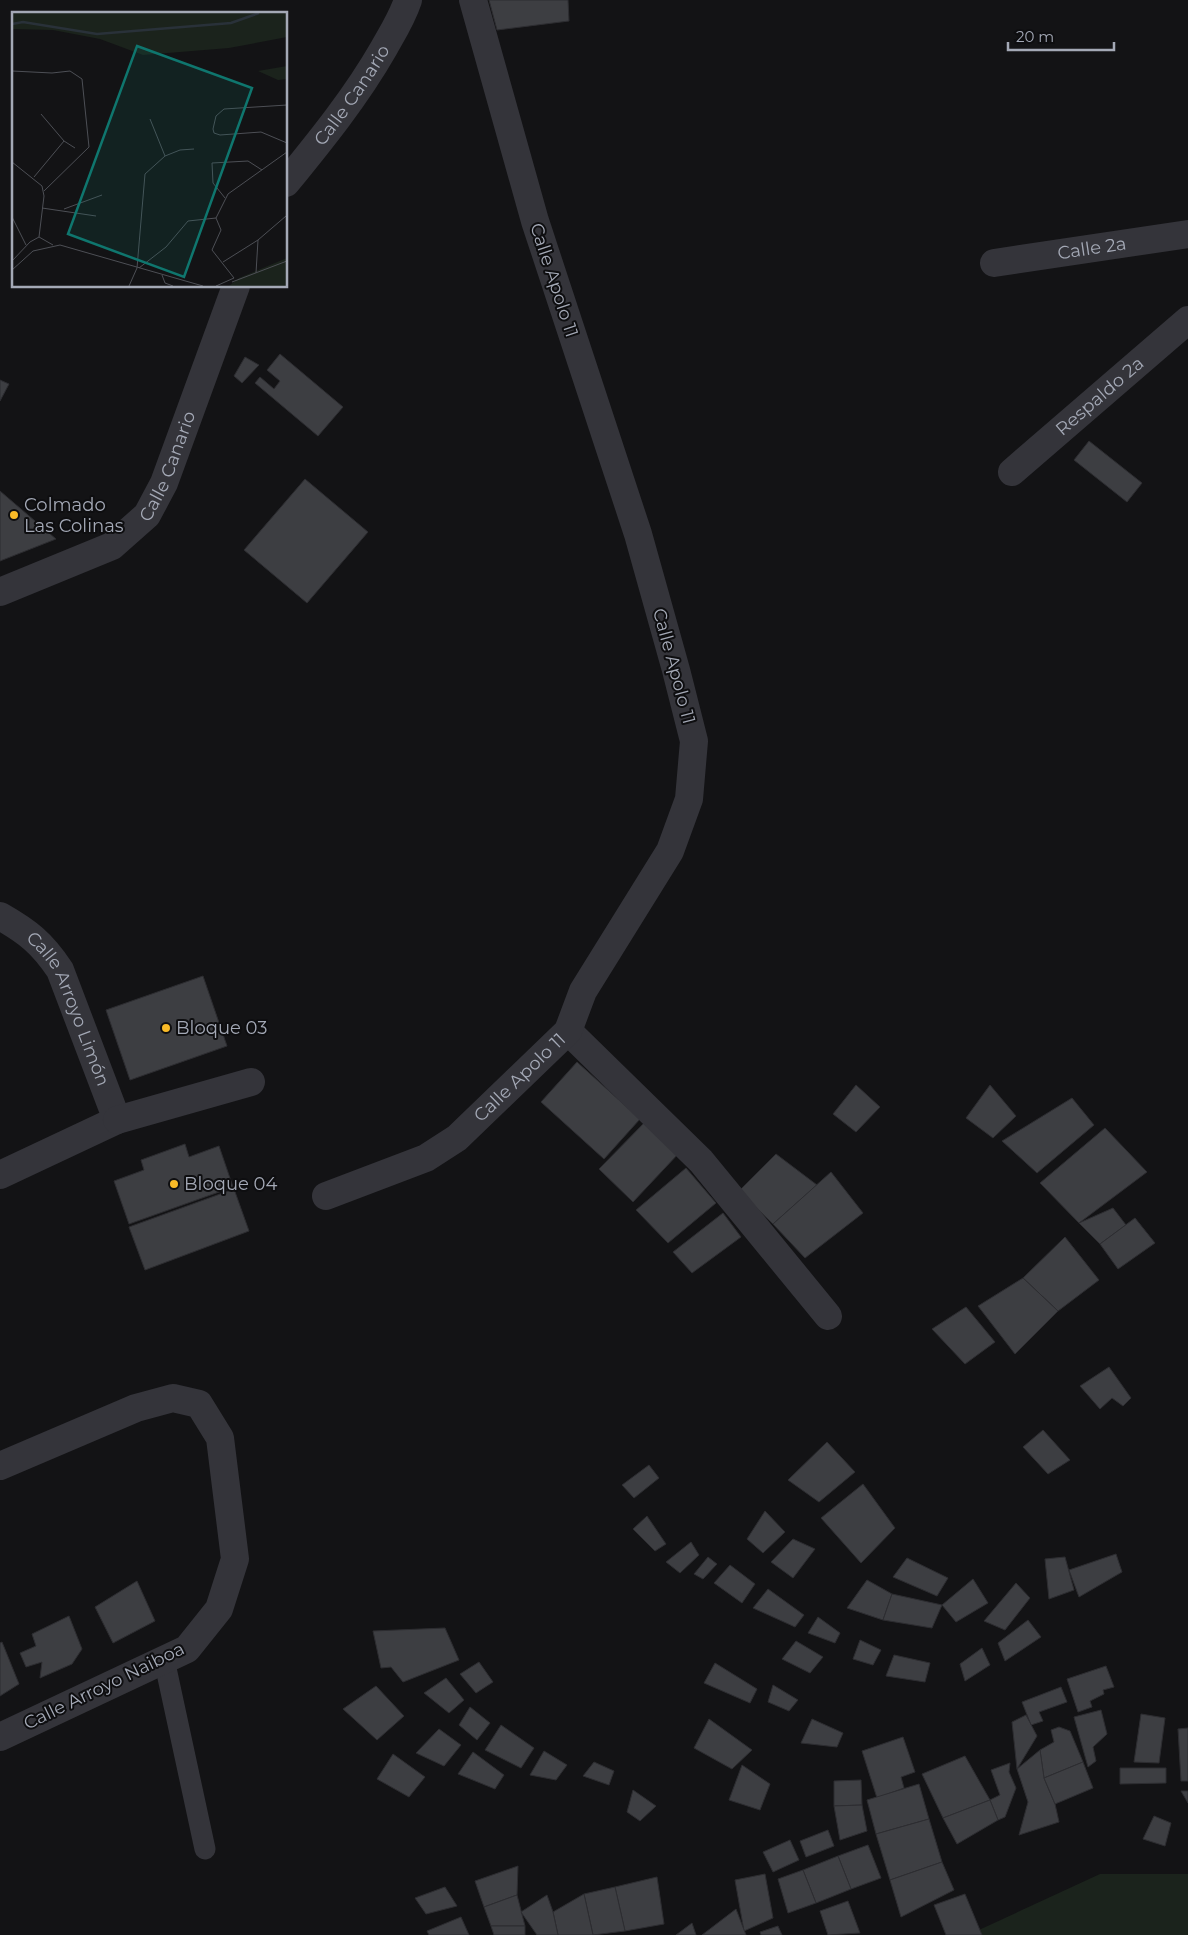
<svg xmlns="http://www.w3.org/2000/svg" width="1188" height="1935" font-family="Montserrat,sans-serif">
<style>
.green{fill:#1b231c}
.building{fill:#3d3e42;stroke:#2d2d31}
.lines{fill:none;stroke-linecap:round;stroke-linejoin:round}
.lane{stroke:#34343a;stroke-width:21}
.street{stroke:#34343a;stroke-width:28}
.poi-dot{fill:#f9ba27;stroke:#0e0e10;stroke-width:2}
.labels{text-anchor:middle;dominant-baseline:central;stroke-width:4;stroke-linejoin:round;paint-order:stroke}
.street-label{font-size:18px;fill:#a4a9b6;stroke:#0e0e10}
.poi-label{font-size:18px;fill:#a4a9b6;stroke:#0e0e10;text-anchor:start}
.inset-river{fill:none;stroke:#293139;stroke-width:2.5}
.inset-road{fill:none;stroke:#4d4f55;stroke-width:1}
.view{fill:#0f766e;fill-opacity:0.15;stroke:#0f766e;stroke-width:2.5}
.inset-edge{fill:none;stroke:#a4a9b6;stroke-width:2.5}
</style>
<rect width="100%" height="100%" fill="#131315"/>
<path class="green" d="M 1100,1874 L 1188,1874 L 1188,1935 L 968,1935 Z"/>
<g class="building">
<path d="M 489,0 L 568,0 L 569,21 L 497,30 Z"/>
<path d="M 280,354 L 343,407 L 318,436 L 255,383 L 260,377 L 274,389 L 280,381 L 267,370 Z"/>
<path d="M 245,357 L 259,365 L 242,383 L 234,376 Z"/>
<path d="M 0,380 L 9,384 L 0,401 Z"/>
<path d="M 1089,441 L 1142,483 L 1127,502 L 1074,460 Z"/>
<path d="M 305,479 L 368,532 L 307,603 L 244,550 Z"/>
<path d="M 0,491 L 56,539 L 0,561 Z"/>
<path d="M 203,976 L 227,1046 L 130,1080 L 106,1010 Z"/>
<path d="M 577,1062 L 640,1119 L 604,1159 L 541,1102 Z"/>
<path d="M 856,1085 L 880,1107 L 856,1132 L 833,1114 Z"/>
<path d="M 990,1085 L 1016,1116 L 993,1138 L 966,1118 Z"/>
<path d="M 1072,1098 L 1094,1125 L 1037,1173 L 1002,1141 Z"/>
<path d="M 646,1121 L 679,1153 L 633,1202 L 599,1169 Z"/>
<path d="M 1105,1128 L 1147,1172 L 1079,1223 L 1040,1183 Z"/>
<path d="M 185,1144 L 189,1157 L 219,1146 L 233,1187 L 129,1224 L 114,1181 L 144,1170 L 141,1160 Z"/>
<path d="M 776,1154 L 817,1185 L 773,1224 L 739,1191 Z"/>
<path d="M 686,1168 L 716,1203 L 668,1243 L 636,1210 Z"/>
<path d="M 831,1172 L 863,1213 L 805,1258 L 773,1224 Z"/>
<path d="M 234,1189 L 249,1231 L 145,1270 L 129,1227 Z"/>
<path d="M 1113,1208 L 1126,1225 L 1100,1244 L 1079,1223 Z"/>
<path d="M 723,1213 L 741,1237 L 692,1273 L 673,1252 Z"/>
<path d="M 1135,1218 L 1155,1243 L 1118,1269 L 1100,1244 Z"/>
<path d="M 1065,1237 L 1099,1280 L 1058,1311 L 1023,1278 Z"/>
<path d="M 1023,1278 L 1058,1311 L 1015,1354 L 978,1306 Z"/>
<path d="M 966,1307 L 995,1342 L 965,1364 L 932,1329 Z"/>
<path d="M 1109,1367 L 1131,1398 L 1123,1406 L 1112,1398 L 1100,1409 L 1080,1386 Z"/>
<path d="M 1043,1430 L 1070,1460 L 1048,1474 L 1023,1447 Z"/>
<path d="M 827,1442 L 855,1472 L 819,1502 L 788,1480 Z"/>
<path d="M 649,1465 L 659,1478 L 634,1498 L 622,1485 Z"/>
<path d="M 863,1484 L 895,1528 L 861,1563 L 821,1518 Z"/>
<path d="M 765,1511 L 785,1532 L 763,1553 L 747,1539 Z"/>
<path d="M 647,1516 L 666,1544 L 655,1551 L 633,1529 Z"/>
<path d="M 793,1539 L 815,1549 L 793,1578 L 771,1562 Z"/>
<path d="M 691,1542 L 699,1555 L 680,1573 L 666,1562 Z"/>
<path d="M 1116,1554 L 1122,1572 L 1079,1597 L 1069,1570 Z"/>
<path d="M 708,1557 L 717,1564 L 703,1579 L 694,1574 Z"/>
<path d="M 1065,1557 L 1074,1590 L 1049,1599 L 1045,1559 Z"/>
<path d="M 907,1558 L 948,1578 L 937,1596 L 893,1577 Z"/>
<path d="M 730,1565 L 755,1584 L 742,1603 L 714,1583 Z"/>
<path d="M 973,1579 L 988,1603 L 956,1622 L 942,1605 Z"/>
<path d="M 867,1580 L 892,1594 L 883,1620 L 847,1608 Z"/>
<path d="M 137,1581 L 155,1621 L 113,1643 L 95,1607 Z"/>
<path d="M 1016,1583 L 1030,1598 L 1005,1630 L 984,1621 Z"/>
<path d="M 768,1589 L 804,1615 L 795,1627 L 753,1608 Z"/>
<path d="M 892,1594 L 942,1605 L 932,1628 L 883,1620 Z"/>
<path d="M 69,1616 L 82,1649 L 72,1664 L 40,1678 L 42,1662 L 26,1667 L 20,1653 L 36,1646 L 32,1634 Z"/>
<path d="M 818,1617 L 840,1633 L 835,1643 L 808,1633 Z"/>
<path d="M 1028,1620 L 1041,1637 L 1005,1661 L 998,1643 Z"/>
<path d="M 445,1628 L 459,1660 L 403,1682 L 391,1667 L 381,1668 L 373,1631 Z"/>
<path d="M 860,1640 L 881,1650 L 873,1665 L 853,1659 Z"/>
<path d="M 796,1641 L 823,1657 L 810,1673 L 782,1659 Z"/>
<path d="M 2,1642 L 19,1684 L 0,1696 L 0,1643 Z"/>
<path d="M 982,1648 L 990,1665 L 965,1681 L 960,1664 Z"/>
<path d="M 894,1655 L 930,1663 L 925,1682 L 886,1676 Z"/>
<path d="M 479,1662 L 493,1682 L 476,1693 L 460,1674 Z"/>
<path d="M 715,1663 L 757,1689 L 750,1703 L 704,1683 Z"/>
<path d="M 1106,1666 L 1114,1687 L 1103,1690 L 1104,1694 L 1090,1701 L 1092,1707 L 1078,1712 L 1067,1679 Z"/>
<path d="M 446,1678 L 464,1700 L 449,1713 L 424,1693 Z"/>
<path d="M 773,1685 L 798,1700 L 789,1711 L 768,1702 Z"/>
<path d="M 376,1686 L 404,1716 L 377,1740 L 343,1709 Z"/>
<path d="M 1061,1687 L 1067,1702 L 1039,1712 L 1043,1721 L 1031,1725 L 1022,1702 Z"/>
<path d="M 470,1707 L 490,1723 L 477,1740 L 459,1725 Z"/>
<path d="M 1101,1710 L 1107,1734 L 1093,1747 L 1096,1761 L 1088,1767 L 1074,1717 Z"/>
<path d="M 1141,1714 L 1165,1718 L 1159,1763 L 1134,1762 Z"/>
<path d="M 1026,1715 L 1037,1736 L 1017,1769 L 1012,1722 Z"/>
<path d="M 709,1719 L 752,1750 L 732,1769 L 694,1748 Z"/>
<path d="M 812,1719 L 843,1733 L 837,1747 L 801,1743 Z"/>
<path d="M 501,1725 L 534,1748 L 521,1768 L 485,1750 Z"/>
<path d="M 1059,1727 L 1070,1731 L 1083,1762 L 1044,1778 L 1040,1750 L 1054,1742 L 1051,1730 Z"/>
<path d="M 1188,1728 L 1188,1781 L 1181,1781 L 1178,1729 Z"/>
<path d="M 439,1729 L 461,1745 L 444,1766 L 416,1753 Z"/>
<path d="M 903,1737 L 915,1772 L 901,1777 L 904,1788 L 877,1798 L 862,1751 Z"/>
<path d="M 1040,1750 L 1044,1778 L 1055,1804 L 1059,1822 L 1019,1835 L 1028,1802 L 1017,1769 Z"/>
<path d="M 544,1751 L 567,1765 L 556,1780 L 530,1775 Z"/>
<path d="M 473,1752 L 504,1775 L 495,1789 L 458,1774 Z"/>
<path d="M 393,1754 L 425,1777 L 409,1797 L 377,1779 Z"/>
<path d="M 965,1756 L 990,1800 L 943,1818 L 922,1774 Z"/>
<path d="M 594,1762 L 614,1771 L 609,1785 L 583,1776 Z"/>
<path d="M 1083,1762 L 1093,1788 L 1055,1804 L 1044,1778 Z"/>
<path d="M 1010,1763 L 1009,1772 L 1016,1788 L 1005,1817 L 998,1820 L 990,1800 L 1000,1795 L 991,1770 Z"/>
<path d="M 742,1765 L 770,1784 L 760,1810 L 729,1800 Z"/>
<path d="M 1120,1768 L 1166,1768 L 1166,1783 L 1120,1784 Z"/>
<path d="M 861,1780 L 862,1805 L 834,1806 L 834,1781 Z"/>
<path d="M 919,1784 L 929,1819 L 876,1834 L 867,1800 Z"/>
<path d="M 633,1790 L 656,1806 L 640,1821 L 627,1812 Z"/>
<path d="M 1181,1791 L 1188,1791 L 1188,1803 Z"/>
<path d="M 990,1800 L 998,1820 L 957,1844 L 943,1818 Z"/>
<path d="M 862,1805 L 867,1831 L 840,1840 L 834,1806 Z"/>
<path d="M 1154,1816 L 1171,1823 L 1165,1846 L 1143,1839 Z"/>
<path d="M 929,1819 L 942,1862 L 890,1880 L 876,1834 Z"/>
<path d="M 828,1830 L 834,1846 L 806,1857 L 800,1841 Z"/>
<path d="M 790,1840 L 799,1860 L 773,1872 L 763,1852 Z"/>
<path d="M 868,1845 L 881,1878 L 851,1889 L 838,1856 Z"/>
<path d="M 838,1856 L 851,1889 L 816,1903 L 803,1870 Z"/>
<path d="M 942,1862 L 954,1890 L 901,1917 L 890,1880 Z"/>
<path d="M 518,1866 L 517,1895 L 484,1907 L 475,1881 Z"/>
<path d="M 803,1870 L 816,1903 L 788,1913 L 778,1879 Z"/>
<path d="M 765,1874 L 773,1918 L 744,1931 L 735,1880 Z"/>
<path d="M 657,1877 L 664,1924 L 625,1931 L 615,1887 Z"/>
<path d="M 445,1887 L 457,1906 L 426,1914 L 415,1898 Z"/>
<path d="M 615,1887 L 625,1931 L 593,1935 L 584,1894 Z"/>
<path d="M 584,1894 L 593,1935 L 558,1935 L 553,1912 Z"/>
<path d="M 965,1894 L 982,1935 L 946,1935 L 934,1905 Z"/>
<path d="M 517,1895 L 525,1926 L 491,1926 L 484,1907 Z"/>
<path d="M 547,1895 L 553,1912 L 558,1935 L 537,1935 L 521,1912 Z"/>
<path d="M 848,1901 L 860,1933 L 828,1935 L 820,1911 Z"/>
<path d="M 736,1909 L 746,1935 L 702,1935 Z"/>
<path d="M 461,1917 L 469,1935 L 429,1935 L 427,1931 Z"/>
<path d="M 692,1923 L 696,1935 L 676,1935 Z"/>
<path d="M 491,1926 L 525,1926 L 525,1935 L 494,1935 Z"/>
<path d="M 778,1926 L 782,1935 L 761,1935 L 760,1932 Z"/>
</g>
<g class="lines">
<path class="lane" d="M 164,1659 L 205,1849"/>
<g class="street">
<path id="s1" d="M 286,183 C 321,140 356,97 384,48 C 393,32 402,18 408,0"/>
<path id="s2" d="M 994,263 L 1188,234"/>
<path id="s3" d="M 1012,472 L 1188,320"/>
<path id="s4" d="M 0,592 L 112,546 L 147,515 L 164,483 L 236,286"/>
<path id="s5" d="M 0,916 C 28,932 42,943 60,970 L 117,1120 L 0,1175"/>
<path d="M 568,1031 L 701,1161 L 828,1316"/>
<path d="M 117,1120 L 251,1082"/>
<path id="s6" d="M 326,1196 L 426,1158 L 457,1138 L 568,1031 L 583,991 L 670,851 L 689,799 L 694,741 L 676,670 L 638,534 L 535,221 L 473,0"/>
<path d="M 0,1466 L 136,1408 L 173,1398 L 199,1404 L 220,1438 L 235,1559 L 219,1609 L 187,1649 L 0,1737"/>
</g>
</g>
<g class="poi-dot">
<circle cx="14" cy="515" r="5"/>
<circle cx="166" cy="1028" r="5"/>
<circle cx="174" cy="1184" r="5"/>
</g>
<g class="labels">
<g class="street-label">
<text stroke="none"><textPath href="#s1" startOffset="110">Calle Canario</textPath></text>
<text stroke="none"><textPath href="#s2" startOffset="99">Calle 2a</textPath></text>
<text transform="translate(554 280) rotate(72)">Calle Apolo 11</text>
<text stroke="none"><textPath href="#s3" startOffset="116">Respaldo 2a</textPath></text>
<text stroke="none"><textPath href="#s4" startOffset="221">Calle Canario</textPath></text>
<text transform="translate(674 666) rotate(75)">Calle Apolo 11</text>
<text stroke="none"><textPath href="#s5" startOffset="120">Calle Arroyo Limón</textPath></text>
<text stroke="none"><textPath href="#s6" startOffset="231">Calle Apolo 11</textPath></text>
<text transform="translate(104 1686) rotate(-26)">Calle Arroyo Naiboa</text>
</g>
<g class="poi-label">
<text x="24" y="505">Colmado<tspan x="24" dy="21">Las Colinas</tspan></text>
<text x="176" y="1028">Bloque 03</text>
<text x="184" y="1184">Bloque 04</text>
</g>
</g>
<g transform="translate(12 12)">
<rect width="275" height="275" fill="#131315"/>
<path d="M 0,1 L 275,1 L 275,25 L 217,36 L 131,43 L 88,27 L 41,18 L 0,17 ZM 275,54 L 275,67 L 266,68 L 246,59 ZM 275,246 L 275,274 L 217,274 L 227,266 Z" fill="#1b231c"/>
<path class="inset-river" d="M 0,12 L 11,10 L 85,22 L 219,11 L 247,1"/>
<path class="inset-road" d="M 0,59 L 40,61 L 58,59 L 70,67 L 77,135 L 32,179M 275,93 L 212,97 L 204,104 L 201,117 L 202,121 L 208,123 L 249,120 L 275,131M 29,102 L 52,129 L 63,136M 138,107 L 153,144M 0,150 L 30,174 L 32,184 L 27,225M 22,165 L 52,129M 213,186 L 201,171 L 200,151 L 236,149 L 250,158M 30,196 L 84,204M 52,197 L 90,183M 0,205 L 14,233M 204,206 L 216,182 L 275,140M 0,249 L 18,230 L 27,225 L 41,233M 211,250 L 246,228 L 274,204M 127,256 L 154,235 L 176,209 L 204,206M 0,258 L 21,239 L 48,233 L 191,274M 244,261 L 246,228M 150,263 L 153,271 L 161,274M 220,270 L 275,249M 117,274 L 125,256 L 133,162 L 153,144 L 168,138 L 182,137M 204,274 L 222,266 L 200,238 L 209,218 L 204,206"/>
<path class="view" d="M 125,34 L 240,76 L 172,265 L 56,222 Z"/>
<rect width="275" height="275" class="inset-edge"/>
</g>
<path d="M1008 42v8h106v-8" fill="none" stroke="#a4a9b6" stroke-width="2.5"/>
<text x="1016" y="42" font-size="15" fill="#a4a9b6" stroke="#0e0e10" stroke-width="4" paint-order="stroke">20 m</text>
</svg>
